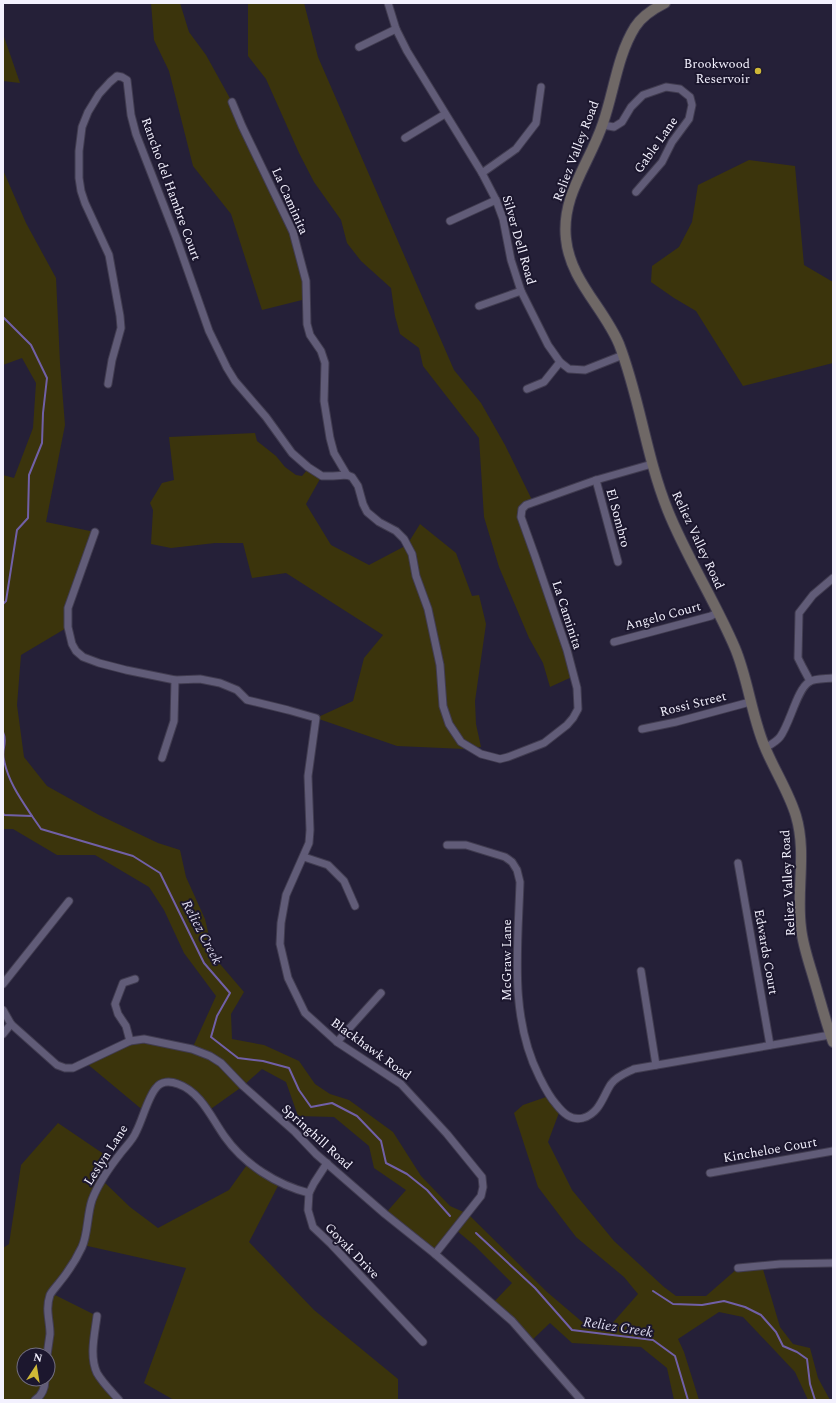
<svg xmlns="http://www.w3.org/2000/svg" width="836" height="1403" font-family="Spectral,serif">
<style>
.green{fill:#3b340c;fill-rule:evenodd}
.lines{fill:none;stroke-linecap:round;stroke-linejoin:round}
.stream{stroke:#7160a7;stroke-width:2}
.minor-casing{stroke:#413c50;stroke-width:9}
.secondary-casing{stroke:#413c50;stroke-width:12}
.minor{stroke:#615c78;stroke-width:7}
.secondary{stroke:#6f6866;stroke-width:10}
.poi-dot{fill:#cfb837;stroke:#1c172e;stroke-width:1.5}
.labels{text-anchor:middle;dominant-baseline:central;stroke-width:4;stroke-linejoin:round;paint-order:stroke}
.poi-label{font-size:13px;fill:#f3f1fe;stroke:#1c172e;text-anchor:end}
.street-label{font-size:13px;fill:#f3f1fe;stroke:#1c172e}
.water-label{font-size:14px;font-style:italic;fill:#dddaef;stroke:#1c172e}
</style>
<rect width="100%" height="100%" fill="#252038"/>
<g class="green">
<path d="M 151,3 L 180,3 L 189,32 L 206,55 L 232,102 L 293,232 L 306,299 L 262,310 L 231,214 L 193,166 L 169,71 L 154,40 Z"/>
<path d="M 248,3 L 304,3 L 318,57 L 454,370 L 481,403 L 505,445 L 533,502 L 522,509 L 574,676 L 550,687 L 543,663 L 529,638 L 499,567 L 484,517 L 479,438 L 423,366 L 419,348 L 400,334 L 395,316 L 391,288 L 361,261 L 347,243 L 341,220 L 314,182 L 299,153 L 266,79 L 248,56 Z"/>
<path d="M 3,34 L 20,83 L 3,81 Z"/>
<path d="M 749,160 L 795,166 L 804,265 L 833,282 L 833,363 L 743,386 L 696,311 L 674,298 L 651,282 L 652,266 L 679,247 L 692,222 L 698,185 Z"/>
<path d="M 3,170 L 26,223 L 56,278 L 60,363 L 65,425 L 46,522 L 95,532 L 72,594 L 68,627 L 21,655 L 17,705 L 24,757 L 47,786 L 99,815 L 158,843 L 180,850 L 186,877 L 205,919 L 214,957 L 244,992 L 231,1014 L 232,1039 L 264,1045 L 299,1061 L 315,1084 L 330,1094 L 349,1100 L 393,1132 L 421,1176 L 450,1206 L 468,1214 L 547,1292 L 587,1326 L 609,1327 L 638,1294 L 624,1277 L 576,1237 L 538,1187 L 514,1113 L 523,1105 L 549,1096 L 560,1110 L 548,1142 L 572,1190 L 614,1241 L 664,1287 L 676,1296 L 706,1296 L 738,1268 L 762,1266 L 780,1327 L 793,1344 L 810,1348 L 818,1378 L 830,1400 L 808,1400 L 795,1372 L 743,1317 L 719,1312 L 678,1339 L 684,1352 L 699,1400 L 674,1400 L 667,1368 L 641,1347 L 572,1343 L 550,1323 L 530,1342 L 492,1304 L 512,1283 L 475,1246 L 456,1230 L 435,1254 L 385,1214 L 406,1190 L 374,1168 L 369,1146 L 334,1117 L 298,1116 L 286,1082 L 262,1069 L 243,1086 L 208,1111 L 179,1084 L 162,1083 L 145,1112 L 85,1062 L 130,1041 L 192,1049 L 216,996 L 184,953 L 164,910 L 149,887 L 95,855 L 57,855 L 13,829 L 3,829 L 3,475 L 14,478 L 33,428 L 36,383 L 22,358 L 3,365 Z"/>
<path d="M 255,433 L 257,441 L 276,456 L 285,467 L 296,475 L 302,476 L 307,470 L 320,479 L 306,504 L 331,545 L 369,565 L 407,545 L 420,524 L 456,553 L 472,596 L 479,595 L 486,624 L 475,701 L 476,724 L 481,747 L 465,749 L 397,746 L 316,718 L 353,701 L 364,658 L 383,635 L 286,573 L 252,578 L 243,543 L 215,543 L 171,548 L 151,544 L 153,510 L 150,503 L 162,483 L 174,480 L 169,437 Z"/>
<path d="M 58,1123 L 114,1161 L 102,1180 L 130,1207 L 158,1228 L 229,1190 L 249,1162 L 280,1182 L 249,1242 L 314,1310 L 398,1379 L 398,1400 L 174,1400 L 144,1383 L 186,1268 L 83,1245 L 51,1293 L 97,1316 L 95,1365 L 119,1400 L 3,1400 L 3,1248 L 9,1244 L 21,1165 ZM 24,1355 L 48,1355 L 49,1370 L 48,1369 L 48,1379 L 24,1379 Z"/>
</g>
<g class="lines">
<g class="stream">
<path d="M 3,317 L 31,345 L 47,378 L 43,413 L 42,443 L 29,475 L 28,518 L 17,530 L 6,601 L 3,604"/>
<path d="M 3,732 C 8,743 1,749 4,760 C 8,781 20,798 32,816"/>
<path d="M 3,813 L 4,815 L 32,816 L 41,829 L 133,856 L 160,873 L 204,963 L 230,993 L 217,1016 L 211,1037 L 238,1058 L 263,1061 L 289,1068 L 299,1090 L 311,1107 L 332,1103 L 357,1116 L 381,1141 L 386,1163 L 407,1174 L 427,1190 L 450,1216"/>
<path d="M 476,1233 L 535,1288 L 572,1330 L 653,1340 L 675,1356 L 688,1400"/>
<path d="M 653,1291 L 673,1304 L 702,1305 L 724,1301 L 745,1307 L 761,1315 L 776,1332 L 783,1346 L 797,1352 L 807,1359 L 810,1384 L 815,1400"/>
</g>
<defs>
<g id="minor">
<path d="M 388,3 L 396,29 L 407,51 L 482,173 L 496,200 L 503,219 L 511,260 L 521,291 L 548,345 L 560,362 L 569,369 L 585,370 L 623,355"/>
<path d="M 359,47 L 396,29"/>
<path d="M 232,102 L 242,126 L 293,232 L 306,281 L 307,324 L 310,335 L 321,351 L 325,363 L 324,401 L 330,438 L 334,453 L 347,475"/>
<path d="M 603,125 L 614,127 L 622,122 L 631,107 L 643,95 L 666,87 L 680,89 L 690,97 L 692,105 L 689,119 L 672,142 L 662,162 L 636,192"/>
<path d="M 405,138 L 445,114"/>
<path d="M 482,173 L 516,149 L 536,123 L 541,87"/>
<path d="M 450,221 L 496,200"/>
<path d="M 479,306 L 521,291"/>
<path d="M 108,384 L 112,360 L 121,328 L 120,316 L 109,255 L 85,203 L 81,191 L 79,178 L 79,151 L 82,127 L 88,112 L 99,94 L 110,82 L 117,76 L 122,77 L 127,80 L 131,115 L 136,134 L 176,237 L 209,331 L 227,368 L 235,381 L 266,417 L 292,453 L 308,467 L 322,476 L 333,476 L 347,475 L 352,477 L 358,486 L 363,504 L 367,512 L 379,522 L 396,531 L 404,539 L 412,554 L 416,576 L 428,609 L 440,665 L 443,706 L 449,724 L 461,742 L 481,754 L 500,759 L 508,757 L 544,743 L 567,725 L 573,718 L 578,709 L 577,688 L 567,650 L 535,556 L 521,517 L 522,509 L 526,505 L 596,480 L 652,464"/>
<path d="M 527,389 L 544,382 L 560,362"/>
<path d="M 596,480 L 618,562"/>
<path d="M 95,532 L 68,608 L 68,627 L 72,644 L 76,651 L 83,657 L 99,663 L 126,670 L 175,680 L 200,679 L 220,683 L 237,690 L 247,700 L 288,710 L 316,718 L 308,776 L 310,830 L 309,843 L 286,895 L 281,923 L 280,944 L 288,978 L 305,1013 L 337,1042 L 401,1084 L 447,1134 L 482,1177 L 483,1187 L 481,1196 L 435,1254"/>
<path d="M 614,642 L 711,616 L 718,612"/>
<path d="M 810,681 L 803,668 L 798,658 L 799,613 L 813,595 L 833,578"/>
<path d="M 642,729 L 676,722 L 750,702"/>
<path d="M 765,748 C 770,745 776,742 780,737 C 790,724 797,689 809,682 C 815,678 826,679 833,678"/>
<path d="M 162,758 L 174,721 L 175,680"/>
<path d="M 447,845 L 466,845 L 505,857 L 512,862 L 517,870 L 520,882 C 518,947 509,1016 539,1076 C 544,1086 548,1095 556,1104 C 563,1113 571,1121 583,1118 C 600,1113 603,1096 611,1084 C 617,1076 626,1073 634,1069 L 830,1035"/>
<path d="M 304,857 L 328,865 L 344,881 L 355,906"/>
<path d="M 738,863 L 770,1045"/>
<path d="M 641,971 L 656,1065"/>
<path d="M 3,984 L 69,901"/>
<path d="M 3,1010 L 11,1024 L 57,1065 L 65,1068 L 73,1068 L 130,1041 L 144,1039 L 192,1049 L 210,1056 L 221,1063 L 243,1086 L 295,1132 L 316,1154 L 385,1214 L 435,1254 L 512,1321 L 581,1400"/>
<path d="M 3,1034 L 11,1024"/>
<path d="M 130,1041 L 126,1026 L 118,1014 L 115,1004 L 123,983 L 135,979"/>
<path d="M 337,1042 L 381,993"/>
<path d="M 327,1163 L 314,1183 L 309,1193 L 308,1210 L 313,1227 L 331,1244 L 423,1342"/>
<path d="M 710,1173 L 833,1151"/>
<path d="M 738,1268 L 780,1264 L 833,1263"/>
<path d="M 97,1316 C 95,1333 89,1356 97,1373 C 102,1382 112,1392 119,1400"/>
<path d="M 47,1355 C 48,1348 49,1341 50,1334 C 50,1320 45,1310 50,1295 C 52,1291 56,1287 59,1283 C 68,1272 76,1260 82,1247 C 88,1234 87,1215 92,1200 C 98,1184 109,1168 120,1154 C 125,1147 133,1140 136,1132 C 142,1121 148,1097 156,1088 C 161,1081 170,1081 178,1084 C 201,1092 212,1119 225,1137 C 244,1164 277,1185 309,1193"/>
<path d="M 35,1400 C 43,1395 45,1388 45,1379"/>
</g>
<path id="secondary" d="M 665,3 C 653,9 642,16 635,27 C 617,56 614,92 603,123 C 590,163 561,195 566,239 C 570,280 604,308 619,344 C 640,398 646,457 668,511 C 687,558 715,601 735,648 C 748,679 751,713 764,745 C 773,768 789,792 796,816 C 807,853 796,891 801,928 C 803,947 810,965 815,983 C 821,1003 826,1023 833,1042"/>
</defs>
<use href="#minor" class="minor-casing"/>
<use href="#secondary" class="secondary-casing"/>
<use href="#minor" class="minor"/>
<use href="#secondary" class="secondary"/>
</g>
<circle class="poi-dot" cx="758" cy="71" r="4"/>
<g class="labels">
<g class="poi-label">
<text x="750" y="64">Brookwood<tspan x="750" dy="15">Reservoir</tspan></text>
</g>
<g class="street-label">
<text transform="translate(656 145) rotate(-55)">Gable Lane</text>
<text transform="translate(576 151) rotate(-69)">Reliez Valley Road</text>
<text transform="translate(171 189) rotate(70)">Rancho del Hambre Court</text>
<text transform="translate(290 201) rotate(66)">La Caminita</text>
<text transform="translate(519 240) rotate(74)">Silver Dell Road</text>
<text transform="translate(618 518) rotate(75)">El Sombro</text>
<text transform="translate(698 540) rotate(65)">Reliez Valley Road</text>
<text transform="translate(567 615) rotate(72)">La Caminita</text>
<text transform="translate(663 616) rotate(-15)">Angelo Court</text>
<text transform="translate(693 704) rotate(-14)">Rossi Street</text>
<text transform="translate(788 883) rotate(-93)">Reliez Valley Road</text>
<text transform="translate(766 952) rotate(80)">Edwards Court</text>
<text transform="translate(507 960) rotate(-90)">McGraw Lane</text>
<text transform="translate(371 1049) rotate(36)">Blackhawk Road</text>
<text transform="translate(317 1137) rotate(42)">Springhill Road</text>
<text transform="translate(770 1150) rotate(-10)">Kincheloe Court</text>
<text transform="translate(106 1155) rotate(-57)">Leslyn Lane</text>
<text transform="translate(352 1251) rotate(46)">Goyak Drive</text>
</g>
<g class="water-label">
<text transform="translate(202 932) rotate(62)">Reliez Creek</text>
<text transform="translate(618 1327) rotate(9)">Reliez Creek</text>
</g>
</g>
<rect width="836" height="1403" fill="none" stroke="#f3f1fe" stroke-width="8"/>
<g transform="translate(36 1367) rotate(12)"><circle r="19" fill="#1c172e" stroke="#726e81"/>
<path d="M0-3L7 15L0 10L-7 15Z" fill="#cfb837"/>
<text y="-6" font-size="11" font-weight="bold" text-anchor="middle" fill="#f3f1fe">N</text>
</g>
</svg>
